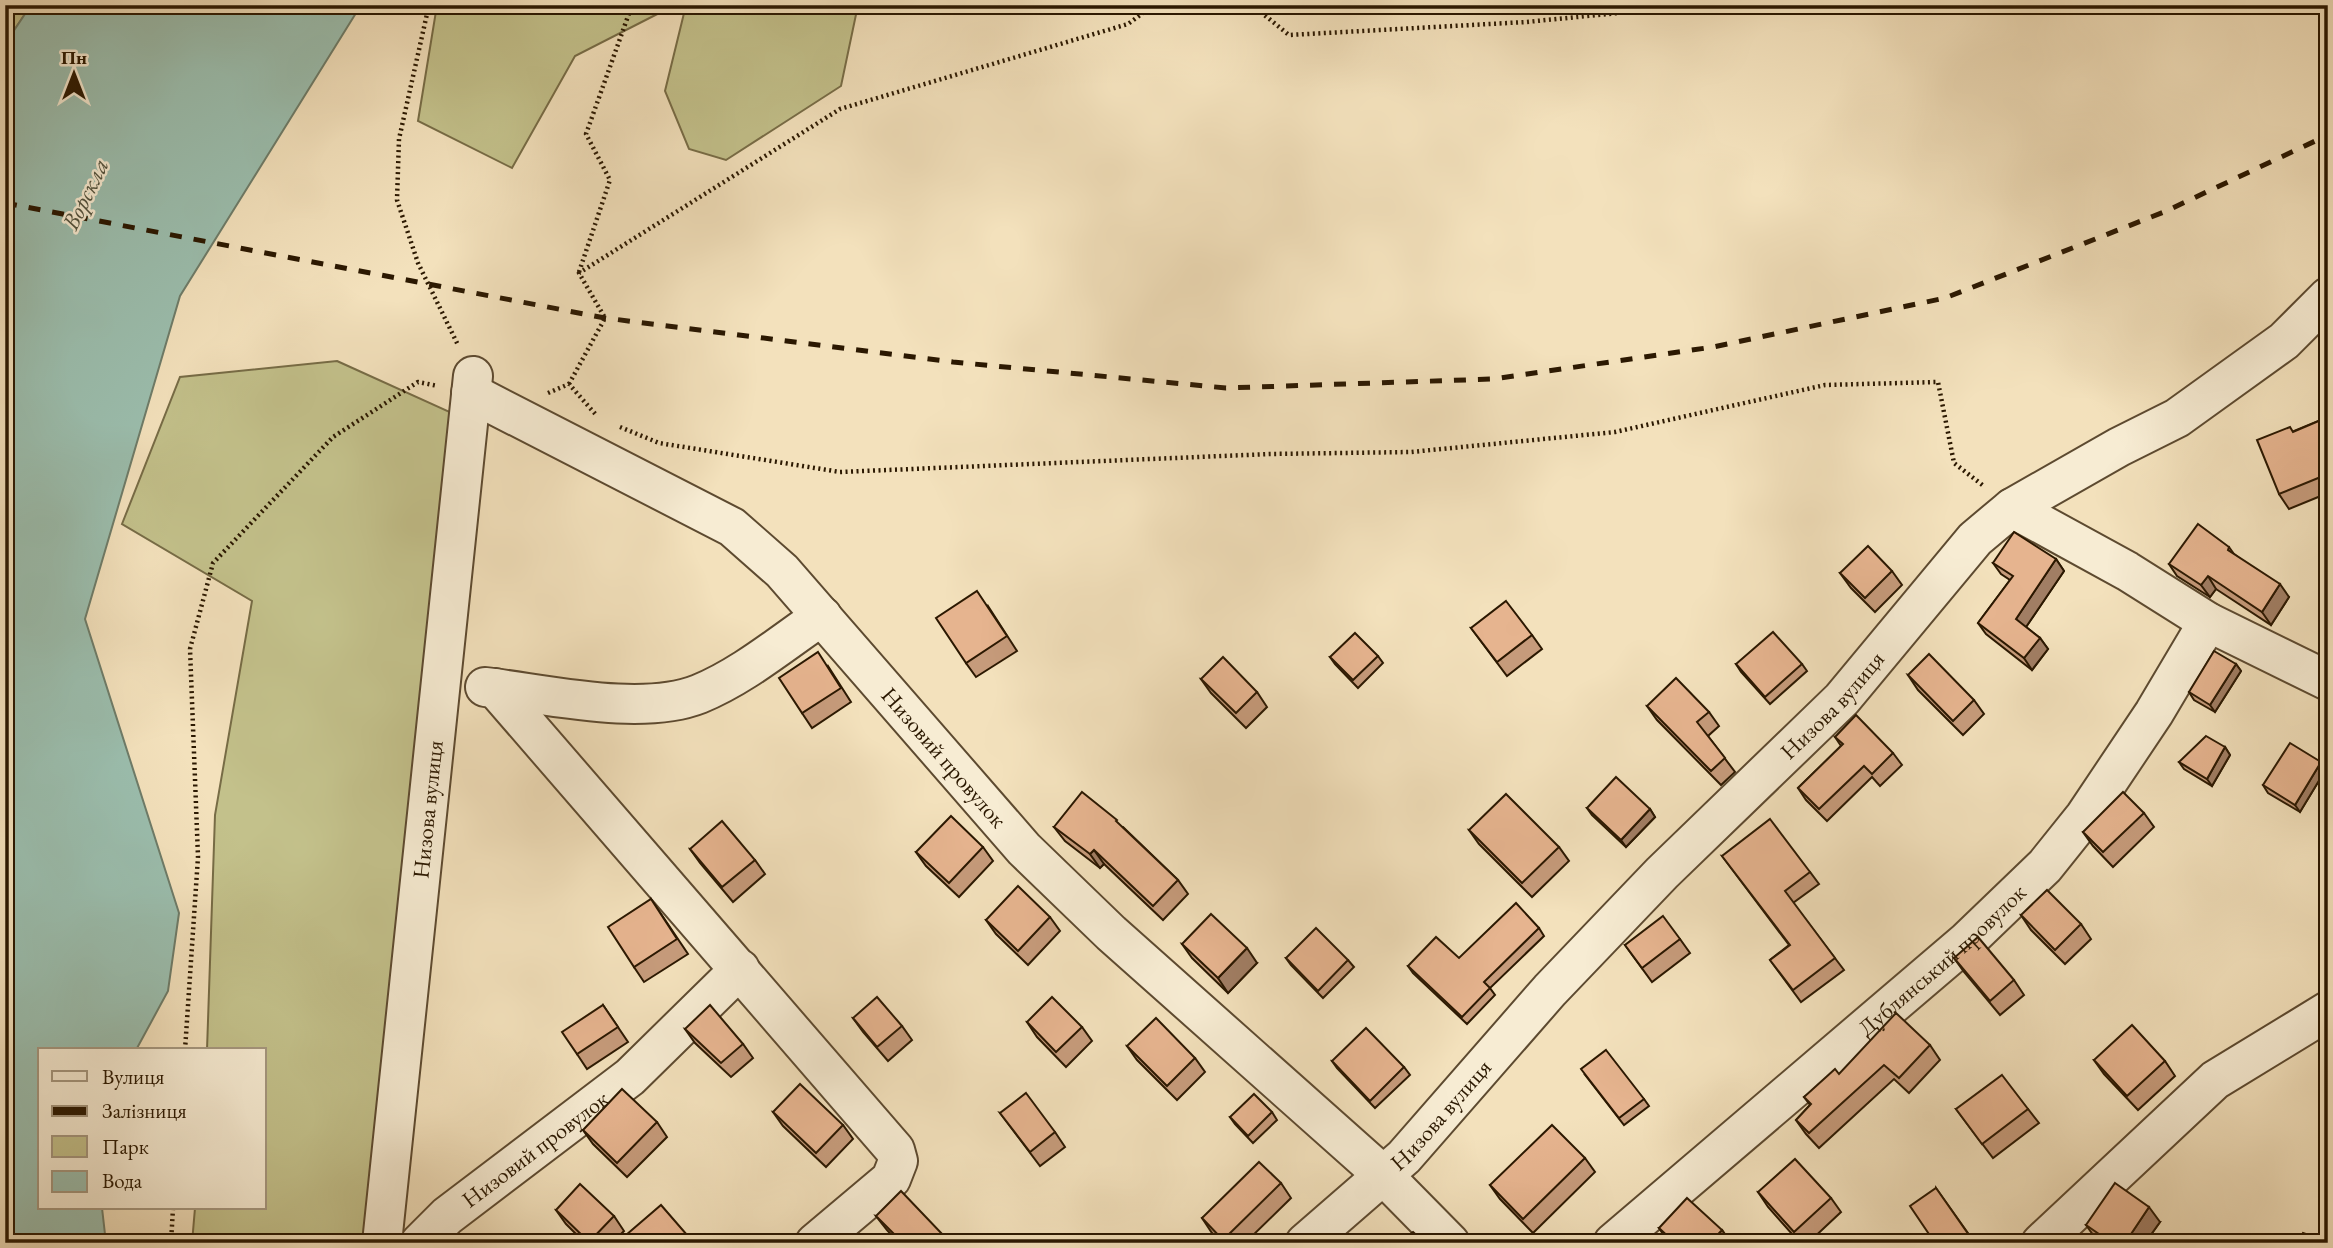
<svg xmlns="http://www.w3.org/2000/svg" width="2333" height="1248" font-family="'EB Garamond',serif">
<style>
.green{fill:#c3c18b;stroke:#776c46;stroke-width:2}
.water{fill:#9bbeae;stroke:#6e7c69;stroke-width:2}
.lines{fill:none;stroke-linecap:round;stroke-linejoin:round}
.minor-casing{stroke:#5d4a30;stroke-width:42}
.path{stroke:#2b1801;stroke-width:4.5;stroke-dasharray:2 3.5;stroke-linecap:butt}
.minor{stroke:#f7ecd3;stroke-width:38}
.rail{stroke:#2b1801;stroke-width:5;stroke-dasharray:12 12;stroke-linecap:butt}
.wall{fill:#c69b7b;stroke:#2b1801;stroke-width:2}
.shaded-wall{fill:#a17e64;stroke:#2b1801;stroke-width:2}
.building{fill:#e6b48f;stroke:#2b1801;stroke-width:2}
.labels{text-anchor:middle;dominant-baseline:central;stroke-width:5;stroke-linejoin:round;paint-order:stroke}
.street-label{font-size:23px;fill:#2b1801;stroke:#f7ecd3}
.water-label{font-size:24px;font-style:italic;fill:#52523e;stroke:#f7ecd3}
</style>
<rect width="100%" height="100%" fill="#f3e1bc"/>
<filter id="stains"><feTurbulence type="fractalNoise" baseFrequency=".00286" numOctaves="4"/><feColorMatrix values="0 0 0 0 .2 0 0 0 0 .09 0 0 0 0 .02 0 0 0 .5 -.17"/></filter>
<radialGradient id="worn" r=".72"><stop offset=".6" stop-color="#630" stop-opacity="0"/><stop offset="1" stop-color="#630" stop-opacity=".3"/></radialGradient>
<g class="green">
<path d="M 5,5 L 31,5 L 5,44 Z"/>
<path d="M 437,5 L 675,5 L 575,56 L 512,168 L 418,121 Z"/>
<path d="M 686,5 L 858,5 L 841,86 L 726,160 L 689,149 L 665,91 Z"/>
<path d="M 337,361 L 452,413 L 363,1243 L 192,1243 L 195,1208 L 264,1208 L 264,1050 L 207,1050 L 215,815 L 252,601 L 122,524 L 180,377 Z"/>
</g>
<path class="water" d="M 31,5 L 361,5 L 180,296 L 85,619 L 179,913 L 168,991 L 136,1050 L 40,1050 L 40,1208 L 102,1208 L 106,1243 L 5,1243 L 5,44 Z"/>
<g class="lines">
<defs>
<g id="minor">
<path id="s1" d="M 471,393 L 732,527 L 782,571 L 1024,849 L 1111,933 L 1383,1175 L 1450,1243"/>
<path d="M 2012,508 L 2127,571 L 2208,622 L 2328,681"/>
<path d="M 485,687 C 546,694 641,717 699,694 C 743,676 782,643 822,616"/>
<path d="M 495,688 L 895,1150 L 898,1161 L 891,1179 L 815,1243"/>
<path id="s2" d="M 382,1243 L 473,376"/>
<path id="s3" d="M 420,1243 L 447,1216 L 630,1077 L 740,969"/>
<path id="s4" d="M 1305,1243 L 1404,1157 L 1550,990 L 1662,873 L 1842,699 L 1975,539 L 2012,508 L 2119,447 L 2177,418 L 2284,341 L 2328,297"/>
<path id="s5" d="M 1613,1243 L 1967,941 L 2045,866 L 2085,816 L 2154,713 L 2208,622"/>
<path d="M 2041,1243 L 2215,1080 L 2328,1011"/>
</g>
</defs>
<use href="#minor" class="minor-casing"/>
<g class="path">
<path d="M 429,5 L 399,139 L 397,200 L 418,263 L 458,345"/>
<path d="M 1252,5 L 1289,35 L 1526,22 L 1639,11 L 1649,5"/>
<path d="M 579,272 L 610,180 L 586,134 L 632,5"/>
<path d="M 569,384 L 605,318 L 579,273 L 840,109 L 1128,24 L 1154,5"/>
<path d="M 548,393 L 569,384 L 597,416"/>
<path d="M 620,427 L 659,443 L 840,472 L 1270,454 L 1411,452 L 1615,432 L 1825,385 L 1938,382 L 1954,463 L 1985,487"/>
<path d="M 185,1050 L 198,857 L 190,649 L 213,563 L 333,437 L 418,382 L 438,386"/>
<path d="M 171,1243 L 173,1208"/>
</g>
<use href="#minor" class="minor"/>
<path class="rail" d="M 5,203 L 605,318 L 953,362 L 1226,388 L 1493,379 L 1713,347 L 1945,298 L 2164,212 L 2328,135"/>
</g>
<g class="wall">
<path d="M 2328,417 L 2328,493 L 2289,509 L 2279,494 L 2294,431 Z"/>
<path d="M 2229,547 L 2234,554 L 2289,597 L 2271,625 L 2216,589 L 2210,597 L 2177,576 L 2169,564 Z"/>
<path d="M 2056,559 L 2064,571 L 2026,627 L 2040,638 L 2048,649 L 2032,670 L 1986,634 L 1978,623 L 2010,580 L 2001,574 L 1993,563 Z"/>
<path d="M 1892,571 L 1902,585 L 1875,612 L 1851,588 L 1840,573 Z"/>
<path d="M 988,606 L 1017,651 L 976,677 L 966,663 Z"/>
<path d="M 1471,628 L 1532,635 L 1542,649 L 1507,676 Z"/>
<path d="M 1378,656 L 1383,663 L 1358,688 L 1335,664 L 1330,657 Z"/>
<path d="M 1736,664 L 1802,664 L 1807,671 L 1770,704 L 1741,672 Z"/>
<path d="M 2236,664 L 2241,671 L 2215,712 L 2194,700 L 2189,692 Z"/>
<path d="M 828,666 L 851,702 L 812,728 L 802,713 Z"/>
<path d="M 1908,675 L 1974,700 L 1984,714 L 1963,735 L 1918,690 Z"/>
<path d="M 1201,679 L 1257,692 L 1267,707 L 1246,728 L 1211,693 Z"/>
<path d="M 1647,706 L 1709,712 L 1719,726 L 1708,736 L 1735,772 L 1721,785 L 1657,720 Z"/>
<path d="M 1835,737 L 1893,753 L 1902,765 L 1880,786 L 1872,777 L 1827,821 L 1806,800 L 1798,788 L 1841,746 Z"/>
<path d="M 2225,747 L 2230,755 L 2212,786 L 2184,769 L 2179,762 Z"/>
<path d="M 2321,762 L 2326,769 L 2300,812 L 2268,793 L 2263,785 Z"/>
<path d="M 1587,808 L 1650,809 L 1655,817 L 1626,847 L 1592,815 Z"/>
<path d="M 2144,813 L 2154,827 L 2113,867 L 2093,846 L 2083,832 Z"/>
<path d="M 1054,827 L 1123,827 L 1178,880 L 1188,894 L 1163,920 L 1104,864 L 1100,868 L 1065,841 Z"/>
<path d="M 1469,830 L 1559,847 L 1569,861 L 1532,897 L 1479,844 Z"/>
<path d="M 983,847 L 993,861 L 959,897 L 926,866 L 916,852 Z"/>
<path d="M 690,849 L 755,860 L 765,874 L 733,902 L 700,863 Z"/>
<path d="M 1722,856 L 1810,872 L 1819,884 L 1793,903 L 1844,970 L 1801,1002 L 1770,960 L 1789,945 Z"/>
<path d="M 651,899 L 688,954 L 644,982 L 634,967 Z"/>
<path d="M 2021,915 L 2081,924 L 2091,939 L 2065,964 L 2031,930 Z"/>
<path d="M 1050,917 L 1060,931 L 1028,965 L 996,934 L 986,920 Z"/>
<path d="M 1539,928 L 1544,936 L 1490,988 L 1495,995 L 1467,1024 L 1413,973 L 1408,966 L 1459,958 Z"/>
<path d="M 1680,939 L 1690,953 L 1652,982 L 1625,945 Z"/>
<path d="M 1182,944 L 1257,963 L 1228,993 L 1192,958 Z"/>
<path d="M 1286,958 L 1348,960 L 1354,967 L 1323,998 L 1291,965 Z"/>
<path d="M 1954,958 L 2014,980 L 2024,995 L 2000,1015 L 1964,972 Z"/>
<path d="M 603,1005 L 628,1042 L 587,1069 L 577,1054 Z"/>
<path d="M 853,1018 L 902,1026 L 912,1040 L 888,1061 L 863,1032 Z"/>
<path d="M 1027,1022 L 1082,1027 L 1092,1041 L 1066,1067 L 1037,1037 Z"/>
<path d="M 685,1029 L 743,1044 L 753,1058 L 731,1077 L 695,1043 Z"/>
<path d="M 1930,1045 L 1940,1060 L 1909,1093 L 1894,1079 L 1819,1148 L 1806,1134 L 1796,1120 L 1810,1105 L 1804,1097 L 1839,1074 Z"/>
<path d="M 1127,1046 L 1195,1058 L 1205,1072 L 1177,1100 L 1137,1060 Z"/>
<path d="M 2094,1060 L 2165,1061 L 2175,1076 L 2138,1110 L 2104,1074 Z"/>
<path d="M 1332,1061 L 1404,1067 L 1410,1075 L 1375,1108 L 1337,1068 Z"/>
<path d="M 1586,1076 L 1644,1099 L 1649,1106 L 1624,1125 Z"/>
<path d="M 1956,1109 L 2028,1109 L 2039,1123 L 1993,1158 Z"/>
<path d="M 773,1112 L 843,1125 L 853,1139 L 826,1167 L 783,1126 Z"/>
<path d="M 1272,1112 L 1277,1120 L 1253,1143 L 1235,1124 L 1230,1117 Z"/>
<path d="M 1000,1113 L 1055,1132 L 1065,1147 L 1040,1166 Z"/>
<path d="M 2328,1113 L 2328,1179 L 2327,1179 L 2322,1172 Z"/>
<path d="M 657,1122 L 667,1137 L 627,1177 L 593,1144 L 583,1130 Z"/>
<path d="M 1585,1158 L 1595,1172 L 1533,1233 L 1500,1199 L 1490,1185 Z"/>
<path d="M 1281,1183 L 1291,1198 L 1245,1243 L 1222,1243 L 1212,1233 L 1202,1218 Z"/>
<path d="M 1936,1188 L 1975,1243 L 1935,1243 Z"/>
<path d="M 1758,1192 L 1831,1198 L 1841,1212 L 1808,1243 L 1800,1243 L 1768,1207 Z"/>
<path d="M 556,1210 L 614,1216 L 624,1231 L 612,1243 L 585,1243 L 566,1224 Z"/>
<path d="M 876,1216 L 944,1236 L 949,1243 L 899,1243 L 887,1230 Z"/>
<path d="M 2160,1222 L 2145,1243 L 2102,1243 L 2096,1239 L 2086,1225 Z"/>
<path d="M 1659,1228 L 1722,1230 L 1731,1243 L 1669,1243 Z"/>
</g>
<g class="shaded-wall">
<path d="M 2056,559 L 2064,571 L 2024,630 L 2016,619 Z"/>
<path d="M 2208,576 L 2216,589 L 2210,597 L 2201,585 Z"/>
<path d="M 2280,584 L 2289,597 L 2271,625 L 2262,612 Z"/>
<path d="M 2040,638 L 2048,649 L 2032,670 L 2024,658 Z"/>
<path d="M 2236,664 L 2241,671 L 2215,712 L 2210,705 Z"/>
<path d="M 2225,747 L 2230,755 L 2212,786 L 2207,779 Z"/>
<path d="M 2321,762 L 2326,769 L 2300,812 L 2295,805 Z"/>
<path d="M 1650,809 L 1655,817 L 1626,847 L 1621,840 Z"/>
<path d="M 1094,850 L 1104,864 L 1100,868 L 1090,854 Z"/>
<path d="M 1247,948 L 1257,963 L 1228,993 L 1218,978 Z"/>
<path d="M 2149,1207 L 2160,1222 L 2145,1243 L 2125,1243 Z"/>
<path d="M 1722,1230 L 1731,1243 L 1710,1243 Z"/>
</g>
<g class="building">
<path d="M 2328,417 L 2328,474 L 2279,494 L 2257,440 L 2290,427 L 2293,432 Z"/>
<path d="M 2198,524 L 2229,547 L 2228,550 L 2280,584 L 2262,612 L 2208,576 L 2201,585 L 2169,564 Z"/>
<path d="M 2014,532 L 2056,559 L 2016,619 L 2040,638 L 2024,658 L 1978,623 L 2013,576 L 1993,563 Z"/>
<path d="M 1868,546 L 1892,571 L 1865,598 L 1840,573 Z"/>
<path d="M 977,591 L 1007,636 L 966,663 L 936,618 Z"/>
<path d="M 1506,601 L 1532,635 L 1497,662 L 1471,628 Z"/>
<path d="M 1773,632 L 1802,664 L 1765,697 L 1736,664 Z"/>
<path d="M 1355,633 L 1378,656 L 1353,680 L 1330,657 Z"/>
<path d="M 2214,651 L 2236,664 L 2210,705 L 2189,692 Z"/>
<path d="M 818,652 L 841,688 L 802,713 L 779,678 Z"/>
<path d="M 1929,654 L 1974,700 L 1953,721 L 1908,675 Z"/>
<path d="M 1223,657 L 1257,692 L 1236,713 L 1201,679 Z"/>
<path d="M 1676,678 L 1709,712 L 1697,722 L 1725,758 L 1711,771 L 1647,706 Z"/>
<path d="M 1856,715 L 1893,753 L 1872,774 L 1864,766 L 1819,809 L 1798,788 L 1843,744 L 1835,737 Z"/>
<path d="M 2206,736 L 2225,747 L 2207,779 L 2179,762 Z"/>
<path d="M 2290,743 L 2321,762 L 2295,805 L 2263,785 Z"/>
<path d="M 1616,777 L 1650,809 L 1621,840 L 1587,808 Z"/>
<path d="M 1082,792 L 1117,820 L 1116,821 L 1178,880 L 1153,906 L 1094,850 L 1090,854 L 1054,827 Z"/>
<path d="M 2123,792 L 2144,813 L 2103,852 L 2083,832 Z"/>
<path d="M 1506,794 L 1559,847 L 1522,883 L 1469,830 Z"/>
<path d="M 951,816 L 983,847 L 949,883 L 916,852 Z"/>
<path d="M 1770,819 L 1810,872 L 1785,891 L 1835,958 L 1793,990 L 1770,960 L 1790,945 L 1722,856 Z"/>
<path d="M 722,821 L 755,860 L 722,887 L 690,849 Z"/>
<path d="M 1018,886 L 1050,917 L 1018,951 L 986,920 Z"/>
<path d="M 2047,890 L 2081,924 L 2055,950 L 2021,915 Z"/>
<path d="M 651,899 L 677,939 L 634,967 L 608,927 Z"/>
<path d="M 1516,903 L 1539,928 L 1484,982 L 1490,988 L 1462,1017 L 1408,966 L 1436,937 L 1459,958 Z"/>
<path d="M 1211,914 L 1247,948 L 1218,978 L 1182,944 Z"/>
<path d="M 1663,916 L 1680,939 L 1642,968 L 1625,945 Z"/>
<path d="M 1316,928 L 1348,960 L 1318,991 L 1286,958 Z"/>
<path d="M 1978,937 L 2014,980 L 1990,1001 L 1954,958 Z"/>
<path d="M 877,997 L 902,1026 L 877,1047 L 853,1018 Z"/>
<path d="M 1052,997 L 1082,1027 L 1056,1052 L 1027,1022 Z"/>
<path d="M 603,1005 L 618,1027 L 577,1054 L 562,1032 Z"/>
<path d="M 710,1005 L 743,1044 L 721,1063 L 685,1029 Z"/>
<path d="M 1896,1013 L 1930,1045 L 1899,1078 L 1884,1065 L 1809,1133 L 1796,1120 L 1811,1104 L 1804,1097 L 1835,1069 L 1839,1074 Z"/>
<path d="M 1156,1018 L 1195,1058 L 1167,1086 L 1127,1046 Z"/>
<path d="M 2132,1025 L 2165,1061 L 2127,1096 L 2094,1060 Z"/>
<path d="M 1366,1028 L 1404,1067 L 1370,1101 L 1332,1061 Z"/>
<path d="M 1606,1050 L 1644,1099 L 1619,1118 L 1581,1069 Z"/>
<path d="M 2002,1075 L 2028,1109 L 1982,1144 L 1956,1109 Z"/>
<path d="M 800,1084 L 843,1125 L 816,1153 L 773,1112 Z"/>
<path d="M 622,1089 L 657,1122 L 617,1163 L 583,1130 Z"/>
<path d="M 1026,1093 L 1055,1132 L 1030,1152 L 1000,1113 Z"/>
<path d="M 1254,1094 L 1272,1112 L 1248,1136 L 1230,1117 Z"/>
<rect x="2322" y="1113" width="6" height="59"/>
<path d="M 1552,1125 L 1585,1158 L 1523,1219 L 1490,1185 Z"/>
<path d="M 1795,1159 L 1831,1198 L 1794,1232 L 1758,1192 Z"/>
<path d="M 1259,1162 L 1281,1183 L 1223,1240 L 1202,1218 Z"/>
<path d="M 2115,1183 L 2149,1207 L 2125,1243 L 2112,1243 L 2086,1225 Z"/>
<path d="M 580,1184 L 614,1216 L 589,1242 L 556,1210 Z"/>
<path d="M 1936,1188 L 1971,1238 L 1965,1243 L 1935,1243 L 1910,1206 Z"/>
<path d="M 901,1191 L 944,1236 L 937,1243 L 903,1243 L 876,1216 Z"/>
<path d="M 1687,1198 L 1722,1230 L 1710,1243 L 1675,1243 L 1659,1228 Z"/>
<path d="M 661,1205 L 694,1243 L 621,1243 L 619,1241 Z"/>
<path d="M 1413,1232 L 1425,1243 L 1398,1243 Z"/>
<path d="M 2303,1233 L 2328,1242 L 2328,1243 L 2300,1243 Z"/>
</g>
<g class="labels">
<g class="street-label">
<text stroke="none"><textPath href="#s4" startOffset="754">Низова вулиця</textPath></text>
<text stroke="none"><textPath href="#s1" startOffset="607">Низовий провулок</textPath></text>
<text stroke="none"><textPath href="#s2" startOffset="436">Низова вулиця</textPath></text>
<text stroke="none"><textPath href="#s5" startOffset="434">Дублянський провулок</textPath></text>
<text stroke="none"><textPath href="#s4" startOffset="187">Низова вулиця</textPath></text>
<text stroke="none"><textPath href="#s3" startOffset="149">Низовий провулок</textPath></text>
</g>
<g class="water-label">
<text transform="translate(85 194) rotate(-64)">Ворскла</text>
</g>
</g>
<rect width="2333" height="1248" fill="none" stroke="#f3e1bc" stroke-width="28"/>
<rect x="7" y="7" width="2319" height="1234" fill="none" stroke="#2b1801" stroke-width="3.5"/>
<rect x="14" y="14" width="2305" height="1220" fill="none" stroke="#2b1801" stroke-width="2"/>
<rect x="38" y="1048" width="228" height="161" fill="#f7ecd3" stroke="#a5977f" stroke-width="2"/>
<rect x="52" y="1071" width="35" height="10" fill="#f7ecd3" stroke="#a5977f" stroke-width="2"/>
<text x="102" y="1084" font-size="21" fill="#2b1801">Вулиця</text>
<rect x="52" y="1106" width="35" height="10" fill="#2b1801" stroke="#a5977f" stroke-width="2"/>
<text x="102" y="1118" font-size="21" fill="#2b1801">Залізниця</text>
<rect x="52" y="1136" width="35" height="21" fill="#c3c18b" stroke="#a5977f" stroke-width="2"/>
<text x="102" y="1154" font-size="21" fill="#2b1801">Парк</text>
<rect x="52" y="1171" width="35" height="21" fill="#9bbeae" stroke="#a5977f" stroke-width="2"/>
<text x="102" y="1188" font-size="21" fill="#2b1801">Вода</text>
<g transform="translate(74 74)" stroke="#f7ecd3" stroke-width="5" paint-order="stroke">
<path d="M0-5L12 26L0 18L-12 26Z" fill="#2b1801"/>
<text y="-10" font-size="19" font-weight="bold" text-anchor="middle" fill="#2b1801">Пн</text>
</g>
<rect width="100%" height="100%" filter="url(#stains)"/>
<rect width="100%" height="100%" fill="url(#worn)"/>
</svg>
